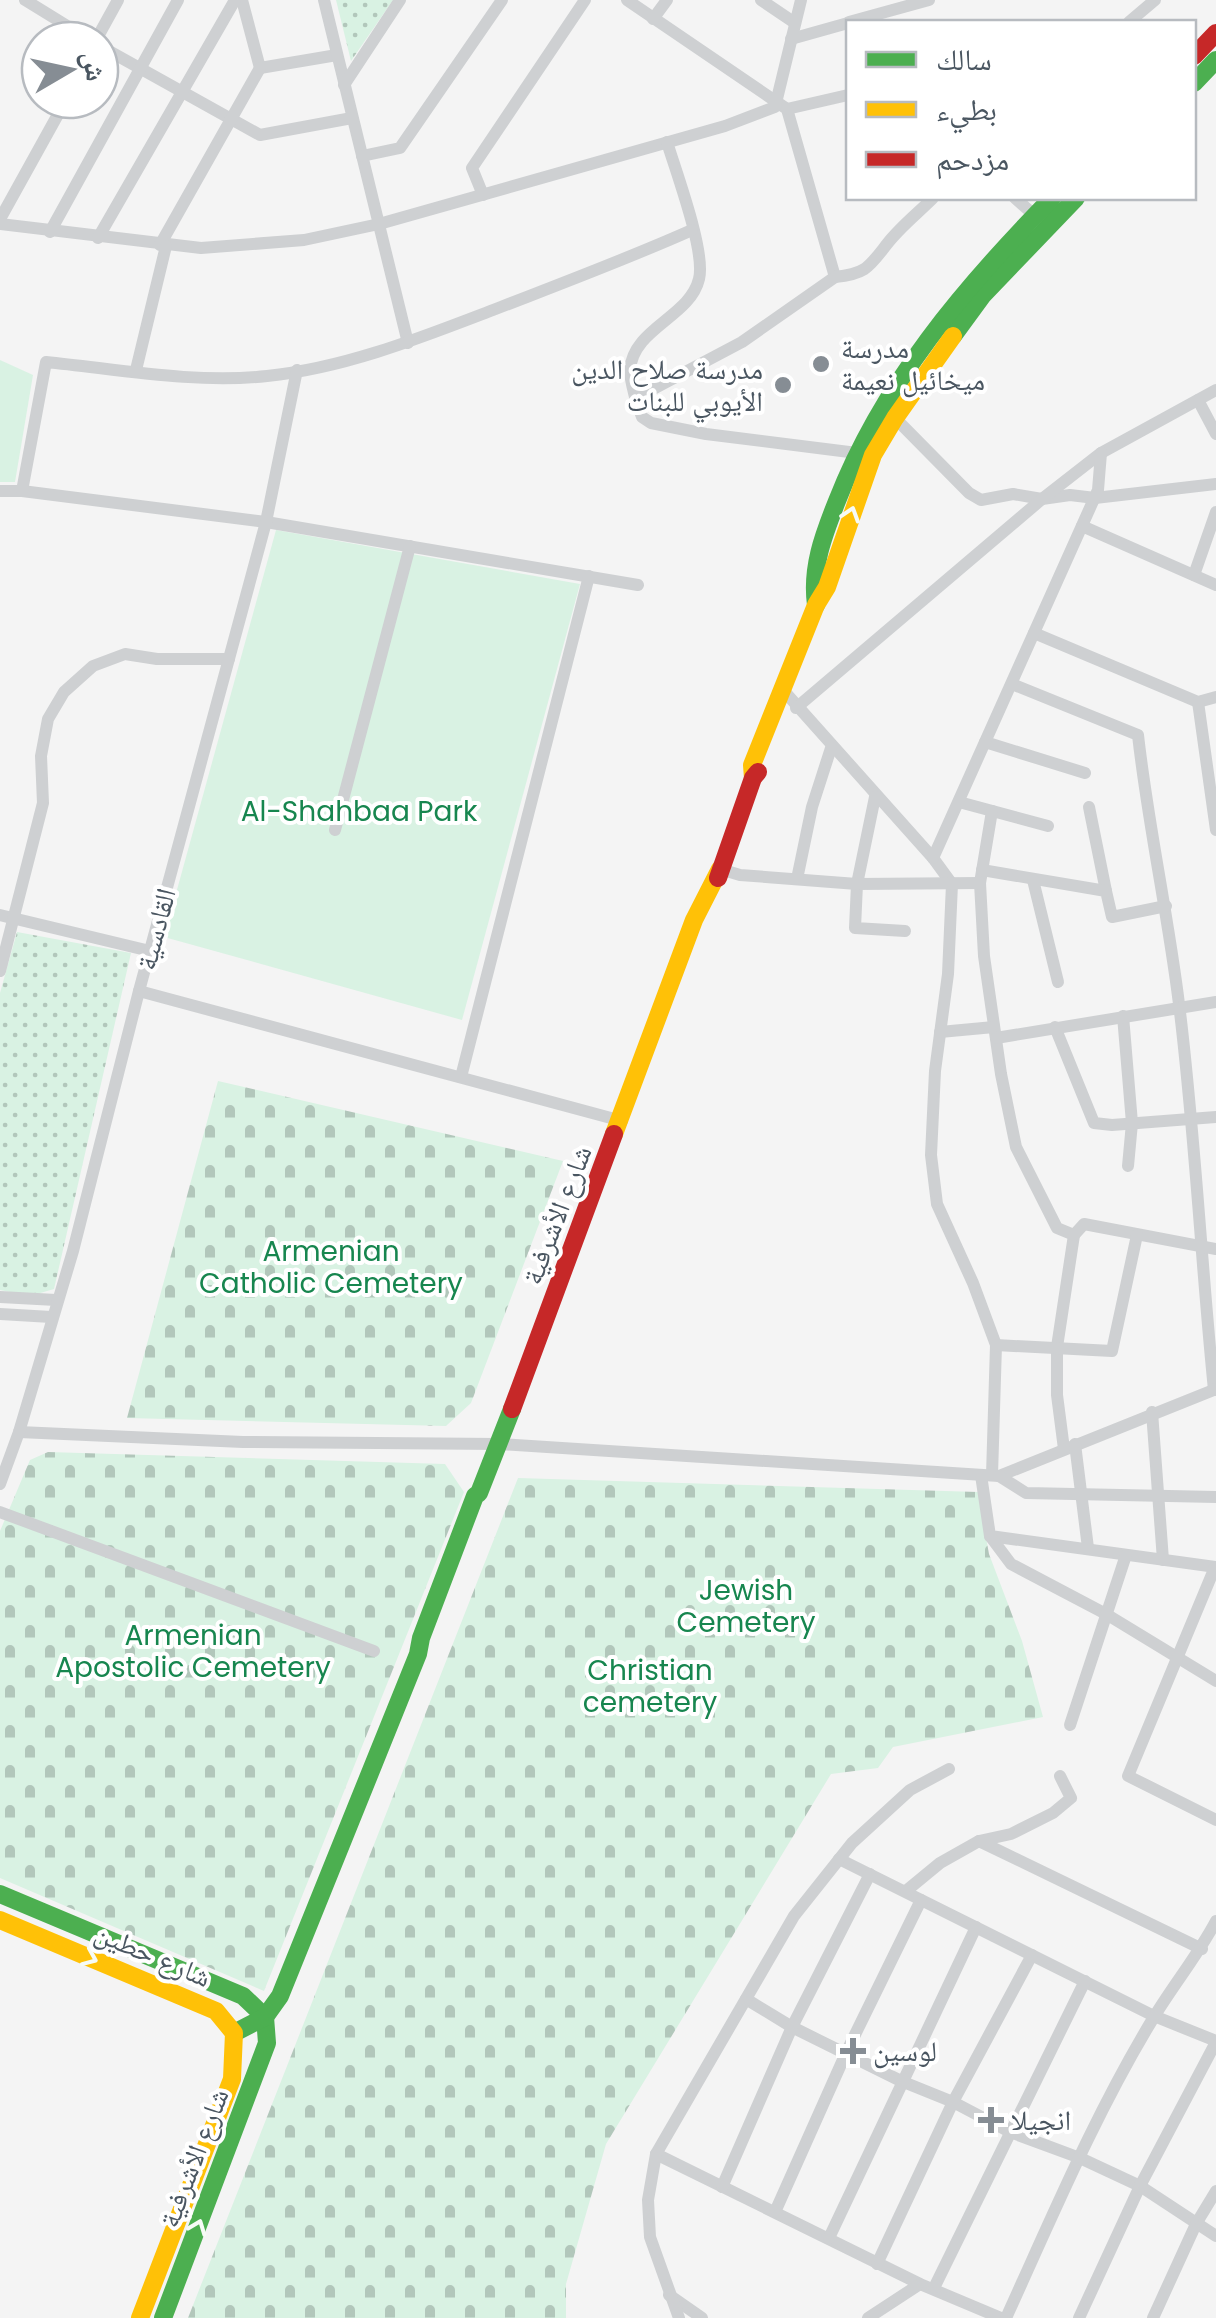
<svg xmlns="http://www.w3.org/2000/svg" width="1216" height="2318" font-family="Poppins,'Noto Naskh Arabic',sans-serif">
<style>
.grass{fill:url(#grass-dots)}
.cemetery{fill:url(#cemetery-stones)}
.green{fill:#d9f2e3}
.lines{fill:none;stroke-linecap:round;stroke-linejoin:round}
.street{stroke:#ced0d2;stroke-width:12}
.fast{stroke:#4caf50;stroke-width:18}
.slow{stroke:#ffc107;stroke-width:18}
.jam{stroke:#c62828;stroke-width:18}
.oneway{stroke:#f6fbf6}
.poi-dot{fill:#868d94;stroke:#fff;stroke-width:4}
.labels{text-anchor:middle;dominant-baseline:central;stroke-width:8;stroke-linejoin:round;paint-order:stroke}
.poi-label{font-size:28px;fill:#4a5661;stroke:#fff;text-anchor:start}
.park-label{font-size:28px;fill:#17864f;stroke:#fff}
.street-label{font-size:28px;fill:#4a5661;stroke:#fff}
</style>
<defs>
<pattern id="grass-dots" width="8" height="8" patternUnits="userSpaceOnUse" patternTransform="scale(2.5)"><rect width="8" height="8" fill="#d9f2e3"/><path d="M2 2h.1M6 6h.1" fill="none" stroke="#b2c7bb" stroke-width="1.8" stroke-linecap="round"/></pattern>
<pattern id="cemetery-stones" width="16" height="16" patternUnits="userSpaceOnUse" patternTransform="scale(2.5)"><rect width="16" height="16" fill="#d9f2e3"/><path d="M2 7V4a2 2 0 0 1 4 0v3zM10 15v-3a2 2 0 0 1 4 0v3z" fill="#b2c7bb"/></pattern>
</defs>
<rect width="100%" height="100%" fill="#f4f4f4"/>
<g class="grass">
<path d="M 336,0 L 393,0 L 351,61 Z"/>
<path d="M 17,932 L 131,953 L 54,1289 L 30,1296 L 0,1290 L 0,993 Z"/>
</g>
<g class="cemetery">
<path d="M 218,1081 L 563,1161 L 471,1403 L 446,1426 L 127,1418 Z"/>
<path d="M 48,1452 L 445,1464 L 464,1492 L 264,1991 L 0,1878 L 0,1531 L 30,1460 Z"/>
<path d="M 518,1478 L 978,1492 L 989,1554 L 1022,1641 L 1043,1717 L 893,1747 L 878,1768 L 831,1774 L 606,2144 L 566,2284 L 566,2318 L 188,2318 Z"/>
</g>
<g class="green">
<path d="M 0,360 L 33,375 L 15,482 L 0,482 Z"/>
<path d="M 276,530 L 580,584 L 462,1020 L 164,937 Z"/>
</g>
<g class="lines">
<g class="street">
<path d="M 25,0 L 90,40"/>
<path d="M 242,0 L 260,68 L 337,55"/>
<path d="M 324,0 L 408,343"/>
<path d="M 627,0 L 787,109 L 835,277 L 742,342 L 640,396 L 636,401 L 642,417 L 651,423 L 706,434 L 865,454"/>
<path d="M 761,0 L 795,23"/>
<path d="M 653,19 L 667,0"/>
<path d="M 849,22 L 929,0"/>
<path d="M 1129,22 L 1155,0"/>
<path d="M 791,39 L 848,23"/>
<path d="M 96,40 L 118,0"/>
<path d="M 100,46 L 260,135 L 352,118"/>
<path d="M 344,85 L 400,0"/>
<path d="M 787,109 L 848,95"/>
<path d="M 362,156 L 400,148 L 502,0"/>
<path d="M 483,195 L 472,168 L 585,0"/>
<path d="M 1015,198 L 1041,221"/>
<path d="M 0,219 L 66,100"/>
<path d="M 0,224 L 201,248 L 304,240 L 379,224 L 725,126 L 775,107 L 801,0"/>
<path d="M 50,232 L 178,0"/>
<path d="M 98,238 L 235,0"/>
<path d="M 160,245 L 260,68"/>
<path d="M 835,277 C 866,274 869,267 887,244 C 900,227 918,213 933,198"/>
<path d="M 136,370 L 166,246"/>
<path d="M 1198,400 L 1216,434"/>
<path d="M 636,401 C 634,392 630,380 630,370 C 633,328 690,317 699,279 C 706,252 676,172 667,142"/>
<path d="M 895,418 L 969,493 L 981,500 L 1013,494 L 1042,499 L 1070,495 L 1095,498 L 1216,484"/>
<path d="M 0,491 L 22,491 L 266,522 L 638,585"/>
<path d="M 22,491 L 46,362 C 117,369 195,384 267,376 C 345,368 420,338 493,310 C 560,284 627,259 692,230"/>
<path d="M 1082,526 L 1216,585"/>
<path d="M 1194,575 L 1216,512"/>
<path d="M 1034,633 L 1198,702 L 1216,697"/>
<path d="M 1012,684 L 1138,735 C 1148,825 1168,914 1179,1004 C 1195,1132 1201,1262 1214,1390"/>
<path d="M 784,691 L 933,858 L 952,884 L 948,974 L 935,1071 L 931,1155 L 937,1204 L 973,1283 L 996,1345 L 992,1475"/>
<path d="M 1198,702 L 1216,830"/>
<path d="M 796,708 L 1042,499 L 1101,453 L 1216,390"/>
<path d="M 985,742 L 1085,773"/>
<path d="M 875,797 L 857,884 L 855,928 L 905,931"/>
<path d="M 959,802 L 1048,826"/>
<path d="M 1089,807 L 1106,891"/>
<path d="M 992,811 L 980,883 L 984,956 L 1001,1074 L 1016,1147 L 1057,1228 L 1074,1235 L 1057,1347 L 1057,1395 L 1064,1449"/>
<path d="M 335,830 L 410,546"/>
<path d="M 933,858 L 1098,490 L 1101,453"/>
<path d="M 720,869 L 740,875 L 857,884 L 980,883"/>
<path d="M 982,870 L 1106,891 L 1112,917 L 1166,906"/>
<path d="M 797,879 L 812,807 L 831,748"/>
<path d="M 1033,880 L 1058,982"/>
<path d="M 0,915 L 150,951"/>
<path d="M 0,971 L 43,803 L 41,756 L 48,719 L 64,692 L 93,666 L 125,654 L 157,659 L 229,659"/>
<path d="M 139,991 L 622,1121"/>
<path d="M 1123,1016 L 1132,1123 L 1128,1166"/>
<path d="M 1055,1027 L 1094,1123 L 1112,1125 L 1216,1117"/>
<path d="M 940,1032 L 994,1027"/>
<path d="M 996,1038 L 1216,1002"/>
<path d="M 461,1077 L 589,576"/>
<path d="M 1074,1235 L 1084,1224 L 1216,1249"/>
<path d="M 0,1297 L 56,1300"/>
<path d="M 0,1314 L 51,1317"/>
<path d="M 996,1345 L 1112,1351 L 1137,1235"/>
<path d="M 1152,1412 L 1163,1560"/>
<path d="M 19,1432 L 243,1442 L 499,1444 L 999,1476 L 1216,1389"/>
<path d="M 1075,1444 L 1088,1548"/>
<path d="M 981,1475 L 990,1536 L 1216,1567"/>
<path d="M 999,1476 L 1026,1493 L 1216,1497"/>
<path d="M 0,1484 L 19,1432 L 73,1251 L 139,991 L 266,522 L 297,370"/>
<path d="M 0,1512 L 374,1651"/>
<path d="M 990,1536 L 1011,1564 L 1106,1614 L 1216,1681"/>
<path d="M 1215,1567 L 1128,1776 L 1216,1820"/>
<path d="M 1070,1725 L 1126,1555"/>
<path d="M 979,1841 L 1202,1949"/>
<path d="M 839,1859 L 1154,2016 L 1216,2041"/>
<path d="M 906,1891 L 940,1863 L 979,1841 L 1011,1834 L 1053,1813 L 1071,1798 L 1060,1776"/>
<path d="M 746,1999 L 792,2027 L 901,2081 L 953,2102 L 1010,2132 L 1080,2158 L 1140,2186 L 1216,2236"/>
<path d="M 656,2154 L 920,2284 L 1001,2318"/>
<path d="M 722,2187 L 792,2027 L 870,1874"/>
<path d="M 775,2212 L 846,2053 L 921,1900"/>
<path d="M 829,2238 L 976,1927"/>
<path d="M 877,2264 L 953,2102 L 1032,1955"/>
<path d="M 934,2288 L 1085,1981"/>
<path d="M 669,2295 L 702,2318"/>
<path d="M 679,2318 L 650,2237 L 648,2200 L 656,2154 L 794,1916 L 852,1843 L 910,1790 L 949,1769"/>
<path d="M 868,2318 L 920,2284"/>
<path d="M 1006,2318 C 1052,2217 1096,2112 1154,2017 C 1174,1984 1198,1955 1216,1921"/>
<path d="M 1079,2318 L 1140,2186 L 1216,2042"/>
<path d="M 1153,2318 L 1196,2224 L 1216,2191"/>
</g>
<g class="fast">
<path d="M 1194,83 L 1216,60"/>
<path d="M 953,336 L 983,295 L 1076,198"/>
<path d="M 816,605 C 811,568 823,536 837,501 C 883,383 964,288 1052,198"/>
<path d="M 0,1894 L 243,1996 L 265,2017 L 267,2043 L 163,2318"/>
<path d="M 234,2033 L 265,2017 L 280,1996 L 418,1654 L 421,1638 L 475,1496 L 479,1493 L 512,1409"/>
</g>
<g class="slow">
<path d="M 753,778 L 752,765 L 816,605 L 827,587 L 873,455 L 895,418 L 953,336"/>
<path d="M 614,1134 L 694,920 L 720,869"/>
<path d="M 0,1920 L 216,2011 L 234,2033 L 232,2079 L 140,2318"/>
</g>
<g class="jam">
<path d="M 1194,56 L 1216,33"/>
<path d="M 718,878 L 753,778 L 758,772"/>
<path d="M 512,1409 L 614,1134"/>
</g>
</g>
<defs><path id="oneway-chevron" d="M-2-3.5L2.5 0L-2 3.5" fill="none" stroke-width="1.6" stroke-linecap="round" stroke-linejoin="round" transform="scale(2.5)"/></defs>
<g class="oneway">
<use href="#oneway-chevron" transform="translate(851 514) rotate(-72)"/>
<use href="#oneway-chevron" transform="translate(90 1958) rotate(23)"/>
<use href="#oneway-chevron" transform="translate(198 2227) rotate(-69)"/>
</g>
<g class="poi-dot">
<circle cx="821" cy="364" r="10"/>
<circle cx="783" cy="385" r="10"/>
<path d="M848 2036h10v10h10v10h-10v10h-10v-10h-10v-10h10z"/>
<path d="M986 2105h10v10h10v10h-10v10h-10v-10h-10v-10h10z"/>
</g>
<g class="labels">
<g class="poi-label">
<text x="841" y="348">مدرسة<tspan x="841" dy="32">ميخائيل نعيمة</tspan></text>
<text x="763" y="369" text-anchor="end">مدرسة صلاح الدين<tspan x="763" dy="32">الأيوبي للبنات</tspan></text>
<text x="873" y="2051">لوسين</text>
<text x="1011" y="2120">انجيلا</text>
</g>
<g class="park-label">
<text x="359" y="811">Al-Shahbaa Park</text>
<text x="331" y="1251">Armenian<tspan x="331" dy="32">Catholic Cemetery</tspan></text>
<text x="746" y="1590">Jewish<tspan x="746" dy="32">Cemetery</tspan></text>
<text x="193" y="1635">Armenian<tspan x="193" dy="32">Apostolic Cemetery</tspan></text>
<text x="650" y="1670">Christian<tspan x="650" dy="32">cemetery</tspan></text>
</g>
<g class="street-label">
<text transform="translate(156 929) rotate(-75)">القادسية</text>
<text transform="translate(557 1215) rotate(-69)">شارع الأشرفية</text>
<text transform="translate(153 1955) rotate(23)">شارع حطين</text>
<text transform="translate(194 2158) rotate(-69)">شارع الأشرفية</text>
</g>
</g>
<rect x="846" y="20" width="350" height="180" fill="#ffffff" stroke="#b7bbc0" stroke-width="2.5"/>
<rect x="866" y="52" width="50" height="15" fill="#4caf50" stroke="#b7bbc0" stroke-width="2.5"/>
<text x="936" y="70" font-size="30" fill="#4a5661">سالك</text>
<rect x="866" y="102" width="50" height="15" fill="#ffc107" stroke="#b7bbc0" stroke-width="2.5"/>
<text x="936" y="120" font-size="30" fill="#4a5661">بطيء</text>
<rect x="866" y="152" width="50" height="15" fill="#c62828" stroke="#b7bbc0" stroke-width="2.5"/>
<text x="936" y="170" font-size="30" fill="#4a5661">مزدحم</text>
<g transform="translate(70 70) rotate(81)"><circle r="48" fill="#ffffff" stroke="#b7bbc0" stroke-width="2.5"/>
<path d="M0-8L18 38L0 25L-18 38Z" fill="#868d94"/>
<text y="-15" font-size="28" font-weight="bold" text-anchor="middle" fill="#4a5661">ش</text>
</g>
</svg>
